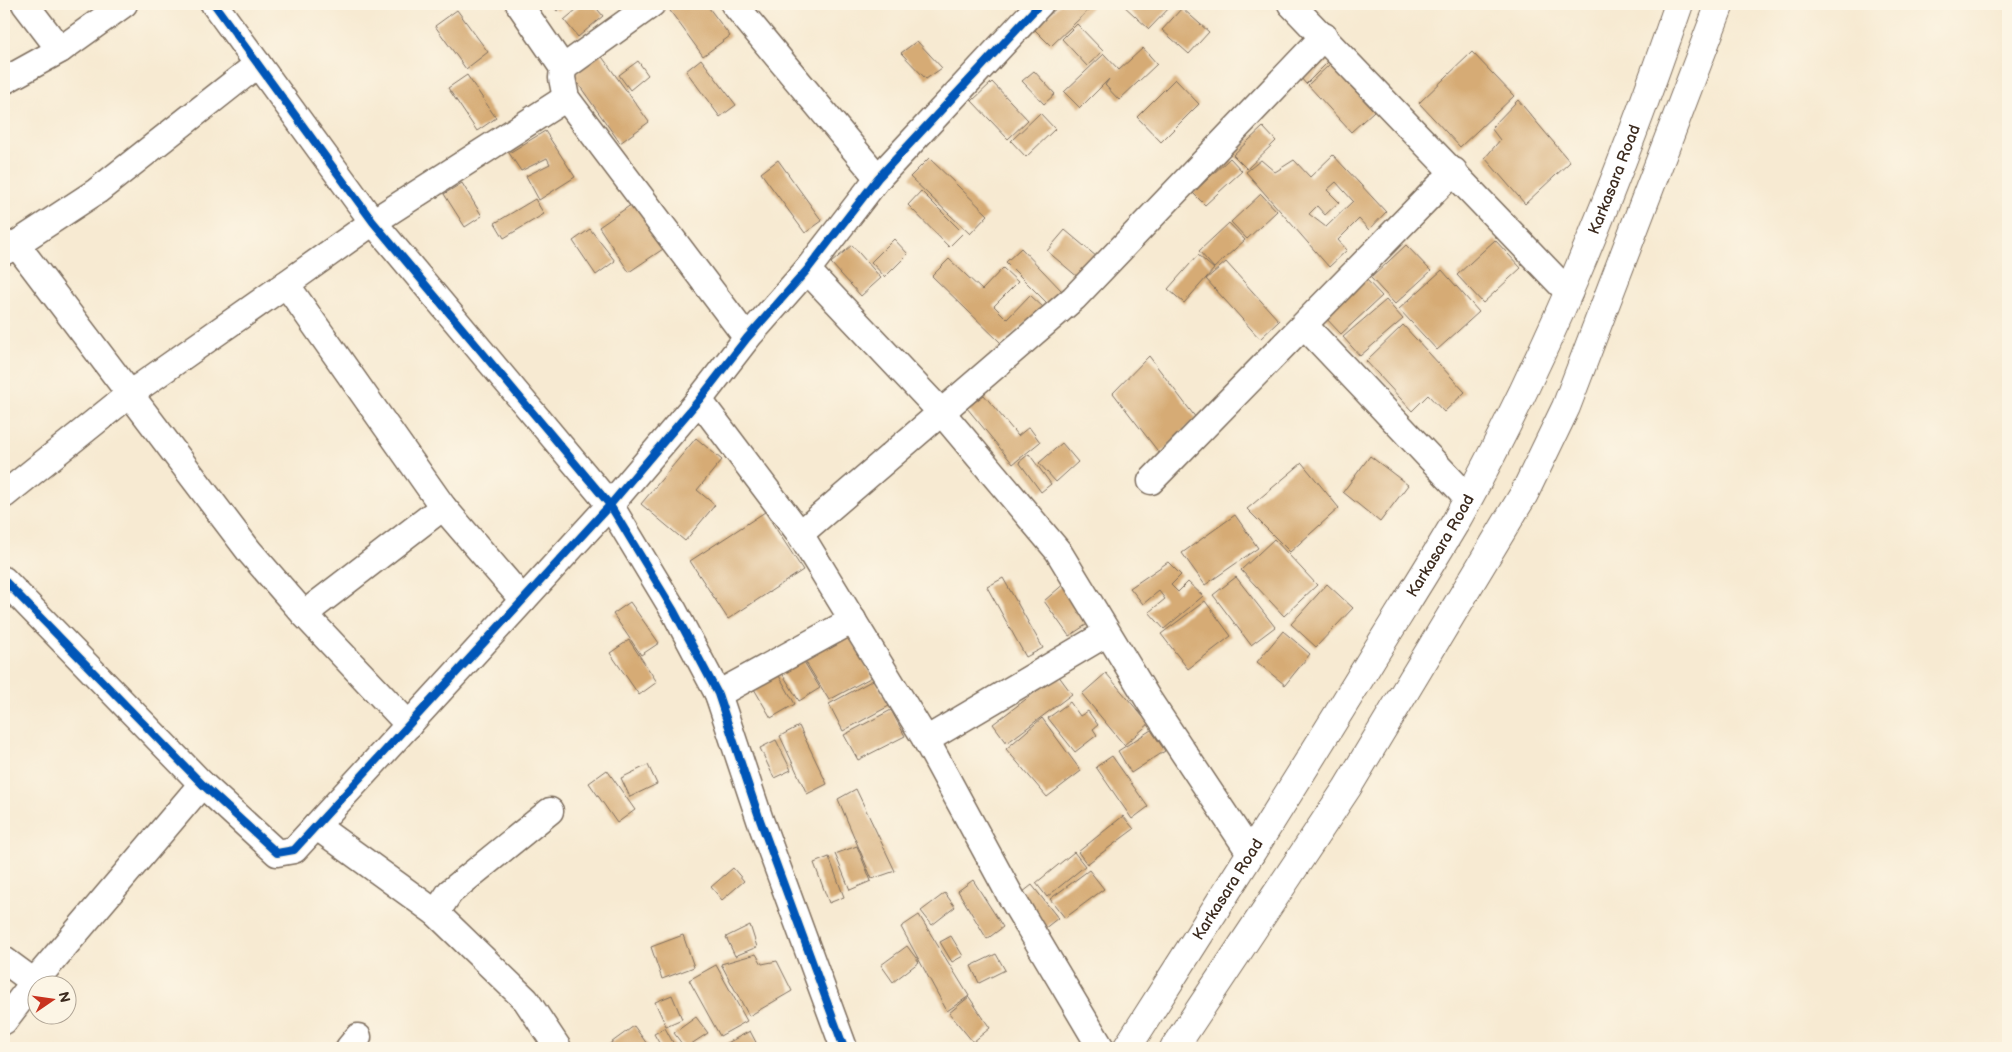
<svg xmlns="http://www.w3.org/2000/svg" width="2012" height="1052" font-family="'Balsamiq Sans',sans-serif">
<style>
.building{fill:#d6ab75;fill-rule:evenodd}
.lines{fill:none;stroke-linecap:round;stroke-linejoin:round}
.street-casing{stroke:#7d6d5d;stroke-width:29}
.secondary-casing{stroke:#7d6d5d;stroke-width:30}
.street{stroke:#fff;stroke-width:26}
.secondary{stroke:#fff;stroke-width:28}
.cycleway-casing{stroke:#fcf5e5;stroke-width:11}
.cycleway{stroke:#0057b8;stroke-width:8}
.labels{text-anchor:middle;dominant-baseline:central;stroke-width:4.5;stroke-linejoin:round;paint-order:stroke}
.street-label{font-size:16px;fill:#3b2a1e;stroke:#fcf5e5}
</style>
<rect width="100%" height="100%" fill="#fcf5e5"/>
<filter id="ink" filterUnits="userSpaceOnUse"><feTurbulence type="fractalNoise" baseFrequency=".02" numOctaves="2"/><feDisplacementMap in="SourceGraphic" scale="10" xChannelSelector="R" yChannelSelector="G"/><feConvolveMatrix kernelMatrix="1 2 1 2 8 2 1 2 1" color-interpolation-filters="sRGB"/></filter>
<filter id="wash" filterUnits="userSpaceOnUse"><feTurbulence type="fractalNoise" baseFrequency=".0096" numOctaves="4" result="noise"/><feDisplacementMap in="SourceGraphic" scale="20" xChannelSelector="R" yChannelSelector="G"/><feGaussianBlur stdDeviation="1.12" result="paint"/><feColorMatrix in="noise" values="0 0 0 0 0 0 0 0 0 0 0 0 0 0 0 0 0 1.4 0 .05"/><feComposite in="paint" operator="in"/></filter>
<g filter="url(#wash)">
<rect width="100%" height="100%" fill="#f7ead2"/>
<g id="blocks">
<g class="building">
<path d="M 551,4 L 565,4 L 557,11 Z"/>
<path d="M 583,4 L 593,4 L 603,16 L 578,37 L 564,20 Z"/>
<path d="M 674,4 L 706,4 L 730,36 L 703,56 L 668,8 Z"/>
<path d="M 1061,4 L 1095,4 L 1051,46 L 1034,29 Z"/>
<path d="M 1122,4 L 1173,4 L 1149,29 Z"/>
<path d="M 1182,8 L 1209,32 L 1189,54 L 1162,30 Z"/>
<path d="M 457,10 L 488,52 L 466,69 L 435,26 Z"/>
<path d="M 1077,24 L 1103,51 L 1087,66 L 1062,39 Z"/>
<path d="M 917,41 L 942,68 L 926,79 L 901,53 Z"/>
<path d="M 1327,41 L 1338,52 L 1306,84 L 1295,71 Z"/>
<path d="M 1143,48 L 1157,64 L 1119,100 L 1105,85 L 1109,79 L 1080,108 L 1064,92 L 1104,54 L 1119,70 Z"/>
<path d="M 1472,52 L 1514,96 L 1460,147 L 1419,103 Z"/>
<path d="M 600,54 L 649,122 L 620,143 L 572,75 Z"/>
<path d="M 701,59 L 736,105 L 720,117 L 686,71 Z"/>
<path d="M 638,61 L 648,75 L 630,90 L 619,75 Z"/>
<path d="M 1330,64 L 1374,111 L 1351,132 L 1308,85 Z"/>
<path d="M 1034,71 L 1055,94 L 1044,104 L 1022,81 Z"/>
<path d="M 467,75 L 496,118 L 477,131 L 448,88 Z"/>
<path d="M 1175,79 L 1199,104 L 1161,142 L 1137,117 Z"/>
<path d="M 992,82 L 1028,120 L 1008,139 L 972,101 Z"/>
<path d="M 1518,100 L 1570,162 L 1525,204 L 1485,158 L 1500,140 L 1491,128 Z"/>
<path d="M 1040,113 L 1055,129 L 1026,157 L 1011,141 Z"/>
<path d="M 1263,127 L 1276,141 L 1247,169 L 1233,155 Z"/>
<path d="M 545,131 L 575,177 L 539,200 L 526,176 L 550,164 L 547,158 L 521,171 L 509,153 Z"/>
<path d="M 1333,155 L 1386,212 L 1369,230 L 1359,219 L 1338,240 L 1347,250 L 1329,267 L 1246,172 L 1261,160 L 1275,172 L 1294,160 L 1310,177 ZM 1336,182 L 1353,201 L 1326,227 L 1309,214 L 1317,206 L 1325,215 L 1339,202 L 1327,190 Z"/>
<path d="M 929,158 L 988,215 L 970,234 L 910,177 Z"/>
<path d="M 1230,158 L 1242,171 L 1205,205 L 1193,193 Z"/>
<path d="M 778,160 L 822,221 L 805,233 L 761,173 Z"/>
<path d="M 462,183 L 482,216 L 465,227 L 444,194 Z"/>
<path d="M 921,191 L 963,233 L 949,247 L 908,205 Z"/>
<path d="M 1261,194 L 1277,211 L 1247,239 L 1231,222 Z"/>
<path d="M 535,199 L 544,214 L 504,238 L 495,223 Z"/>
<path d="M 635,202 L 666,247 L 629,272 L 599,227 Z"/>
<path d="M 1229,223 L 1245,240 L 1214,268 L 1199,251 Z"/>
<path d="M 590,229 L 615,261 L 596,275 L 573,241 Z"/>
<path d="M 1065,230 L 1097,257 L 1079,278 L 1047,251 Z"/>
<path d="M 894,239 L 908,254 L 885,277 L 871,262 Z"/>
<path d="M 1495,240 L 1521,268 L 1483,303 L 1457,275 Z"/>
<path d="M 852,245 L 881,278 L 861,296 L 831,263 Z"/>
<path d="M 1406,245 L 1431,271 L 1395,304 L 1371,278 Z"/>
<path d="M 1021,248 L 1062,291 L 1048,304 L 1006,262 Z"/>
<path d="M 1198,255 L 1214,269 L 1184,303 L 1168,289 Z"/>
<path d="M 949,259 L 982,290 L 1003,268 L 1018,282 L 994,306 L 1007,319 L 1030,295 L 1044,308 L 1001,343 L 932,276 Z"/>
<path d="M 1226,262 L 1279,321 L 1260,339 L 1206,279 Z"/>
<path d="M 1442,270 L 1479,312 L 1437,350 L 1399,309 Z"/>
<path d="M 1365,278 L 1382,296 L 1341,334 L 1324,316 Z"/>
<path d="M 1386,300 L 1403,319 L 1360,356 L 1343,337 Z"/>
<path d="M 1403,325 L 1465,392 L 1444,412 L 1428,395 L 1412,411 L 1366,361 Z"/>
<path d="M 1149,356 L 1196,418 L 1160,454 L 1113,393 Z"/>
<path d="M 984,395 L 1018,436 L 1029,427 L 1040,442 L 1013,464 L 967,408 Z"/>
<path d="M 696,438 L 722,460 L 697,490 L 715,505 L 685,541 L 641,504 Z"/>
<path d="M 1062,443 L 1078,462 L 1056,482 L 1039,463 Z"/>
<path d="M 1029,454 L 1051,484 L 1041,492 L 1019,462 Z"/>
<path d="M 1370,456 L 1408,485 L 1380,522 L 1343,492 Z"/>
<path d="M 1302,463 L 1339,508 L 1290,552 L 1247,509 Z"/>
<path d="M 765,512 L 803,570 L 728,619 L 690,561 Z"/>
<path d="M 1235,515 L 1258,548 L 1205,585 L 1182,553 Z"/>
<path d="M 1274,539 L 1317,585 L 1284,616 L 1241,570 Z"/>
<path d="M 1168,562 L 1181,575 L 1171,585 L 1178,592 L 1188,582 L 1203,596 L 1164,629 L 1149,612 L 1165,599 L 1159,591 L 1143,604 L 1130,588 Z"/>
<path d="M 1236,577 L 1275,627 L 1251,645 L 1213,595 Z"/>
<path d="M 1003,578 L 1043,648 L 1026,657 L 987,587 Z"/>
<path d="M 1066,582 L 1089,623 L 1069,636 L 1044,601 Z"/>
<path d="M 1327,584 L 1353,608 L 1316,647 L 1291,624 Z"/>
<path d="M 1205,601 L 1231,636 L 1188,669 L 1161,634 Z"/>
<path d="M 630,602 L 659,643 L 641,655 L 613,614 Z"/>
<path d="M 846,626 L 872,677 L 829,700 L 799,651 Z"/>
<path d="M 1283,631 L 1310,654 L 1285,685 L 1257,662 Z"/>
<path d="M 629,640 L 657,682 L 639,695 L 610,653 Z"/>
<path d="M 798,652 L 820,688 L 799,701 L 777,665 Z"/>
<path d="M 774,667 L 795,704 L 771,718 L 750,682 Z"/>
<path d="M 1106,673 L 1149,724 L 1124,745 L 1082,694 Z"/>
<path d="M 1058,675 L 1072,694 L 1007,743 L 993,724 Z"/>
<path d="M 875,679 L 889,706 L 843,731 L 829,704 Z"/>
<path d="M 1070,702 L 1080,716 L 1088,711 L 1098,725 L 1093,729 L 1097,735 L 1075,752 L 1048,718 Z"/>
<path d="M 891,710 L 905,736 L 858,760 L 844,735 Z"/>
<path d="M 1042,718 L 1081,771 L 1047,797 L 1006,749 Z"/>
<path d="M 799,726 L 827,784 L 807,794 L 780,736 Z"/>
<path d="M 1151,730 L 1165,751 L 1131,773 L 1118,751 Z"/>
<path d="M 776,740 L 791,770 L 774,778 L 760,748 Z"/>
<path d="M 1112,756 L 1148,807 L 1132,819 L 1096,767 Z"/>
<path d="M 648,765 L 657,784 L 630,797 L 621,778 Z"/>
<path d="M 607,770 L 635,810 L 617,823 L 589,783 Z"/>
<path d="M 856,789 L 895,871 L 872,879 L 838,799 Z"/>
<path d="M 1123,816 L 1134,829 L 1087,864 L 1078,852 Z"/>
<path d="M 857,846 L 871,881 L 850,890 L 835,854 Z"/>
<path d="M 1074,852 L 1085,866 L 1047,897 L 1036,883 Z"/>
<path d="M 829,857 L 844,897 L 829,903 L 814,863 Z"/>
<path d="M 733,868 L 744,881 L 722,900 L 711,887 Z"/>
<path d="M 1089,870 L 1104,889 L 1065,918 L 1050,899 Z"/>
<path d="M 973,880 L 1003,927 L 987,939 L 958,891 Z"/>
<path d="M 1032,885 L 1058,918 L 1044,929 L 1018,896 Z"/>
<path d="M 945,893 L 955,907 L 932,925 L 921,911 Z"/>
<path d="M 919,915 L 969,996 L 947,1011 L 901,927 Z"/>
<path d="M 750,925 L 757,947 L 735,956 L 726,937 Z"/>
<path d="M 683,935 L 694,967 L 662,979 L 651,947 Z"/>
<path d="M 951,936 L 963,956 L 952,962 L 940,942 Z"/>
<path d="M 907,946 L 919,962 L 893,982 L 881,965 Z"/>
<path d="M 756,954 L 762,964 L 777,961 L 792,991 L 749,1016 L 721,964 Z"/>
<path d="M 996,954 L 1005,970 L 979,983 L 971,966 Z"/>
<path d="M 716,965 L 747,1021 L 720,1036 L 689,980 Z"/>
<path d="M 672,995 L 682,1019 L 666,1026 L 655,1002 Z"/>
<path d="M 969,997 L 990,1028 L 973,1042 L 949,1013 Z"/>
<path d="M 696,1017 L 708,1033 L 685,1048 L 674,1033 Z"/>
<path d="M 634,1026 L 650,1048 L 604,1048 Z"/>
<path d="M 665,1028 L 676,1048 L 662,1048 L 654,1034 Z"/>
<path d="M 750,1031 L 759,1048 L 718,1048 Z"/>
</g>
</g>
</g>
<g filter="url(#ink)">
<use href="#blocks" fill-opacity="0" stroke="#7d6d5d" stroke-width="1"/>
<g class="lines">
<defs>
<g id="street">
<path d="M 25,4 L 60,50"/>
<path d="M 214,4 L 373,222 L 610,505 L 674,611 L 718,694 L 760,820 L 844,1048"/>
<path d="M 519,4 L 563,68 L 562,78 L 566,98 L 747,338"/>
<path d="M 734,4 L 878,178"/>
<path d="M 1291,4 L 1569,293"/>
<path d="M 563,68 L 652,4"/>
<path d="M 4,81 L 60,50 L 124,4"/>
<path d="M 16,244 L 249,551 L 304,614 L 409,725"/>
<path d="M 4,252 L 97,191 L 258,64"/>
<path d="M 807,270 L 942,413 L 1058,551 L 1148,699 L 1251,854"/>
<path d="M 286,284 L 443,507 L 523,600"/>
<path d="M 1304,325 L 1468,498"/>
<path d="M 699,400 L 800,534 L 926,740 L 1010,895 L 1101,1048"/>
<path d="M 1151,481 L 1454,171"/>
<path d="M 4,495 L 131,393 L 286,284 L 373,222 L 566,98"/>
<path d="M 800,534 L 1074,298 L 1324,36"/>
<path d="M 4,580 L 202,784 L 277,853 L 294,850 L 610,505 L 699,400 L 747,338 L 807,270 L 878,178 L 1040,4"/>
<path d="M 304,614 L 443,507"/>
<path d="M 718,694 L 853,620"/>
<path d="M 926,740 L 1107,633"/>
<path d="M 316,826 L 436,913 L 526,1000 L 558,1048"/>
<path d="M 436,913 L 450,892 L 550,811"/>
<path d="M 4,960 L 34,982"/>
<path d="M 4,1021 L 34,982 L 202,784"/>
<path d="M 349,1048 L 358,1037"/>
</g>
<g id="secondary">
<path id="s1" d="M 1127,1048 C 1210,918 1294,787 1374,655 C 1401,611 1429,567 1455,523 C 1547,359 1618,182 1679,4"/>
<path d="M 1174,1048 L 1347,788 L 1524,494 L 1566,407 L 1720,4"/>
</g>
</defs>
<use href="#street" class="street-casing"/>
<use href="#secondary" class="secondary-casing"/>
<use href="#street" class="street"/>
<use href="#secondary" class="secondary"/>
<defs>
<g id="cycleway">
<path d="M 214,4 L 373,222 L 610,505 L 674,611 L 718,694 L 760,820 L 844,1048"/>
<path d="M 4,580 L 202,784 L 277,853 L 294,850 L 610,505 L 699,400 L 747,338 L 807,270 L 878,178 L 1040,4"/>
</g>
</defs>
<use href="#cycleway" class="cycleway-casing"/>
<use href="#cycleway" class="cycleway"/>
</g>
</g>
<g class="labels">
<g class="street-label">
<text stroke="none"><textPath href="#s1" startOffset="998">Karkasara Road</textPath></text>
<text stroke="none"><textPath href="#s1" startOffset="592">Karkasara Road</textPath></text>
<text stroke="none"><textPath href="#s1" startOffset="188">Karkasara Road</textPath></text>
</g>
</g>
<rect width="2012" height="1052" fill="none" stroke="#fcf5e5" stroke-width="20"/>
<g transform="translate(52 1000) rotate(77)"><circle r="24" fill="#fcf5e5" stroke="#afa495"/>
<path d="M0-4L9 19L0 12L-9 19Z" fill="#c8321e"/>
<text y="-8" font-size="14" font-weight="bold" text-anchor="middle" fill="#3b2a1e">N</text>
</g>
</svg>
